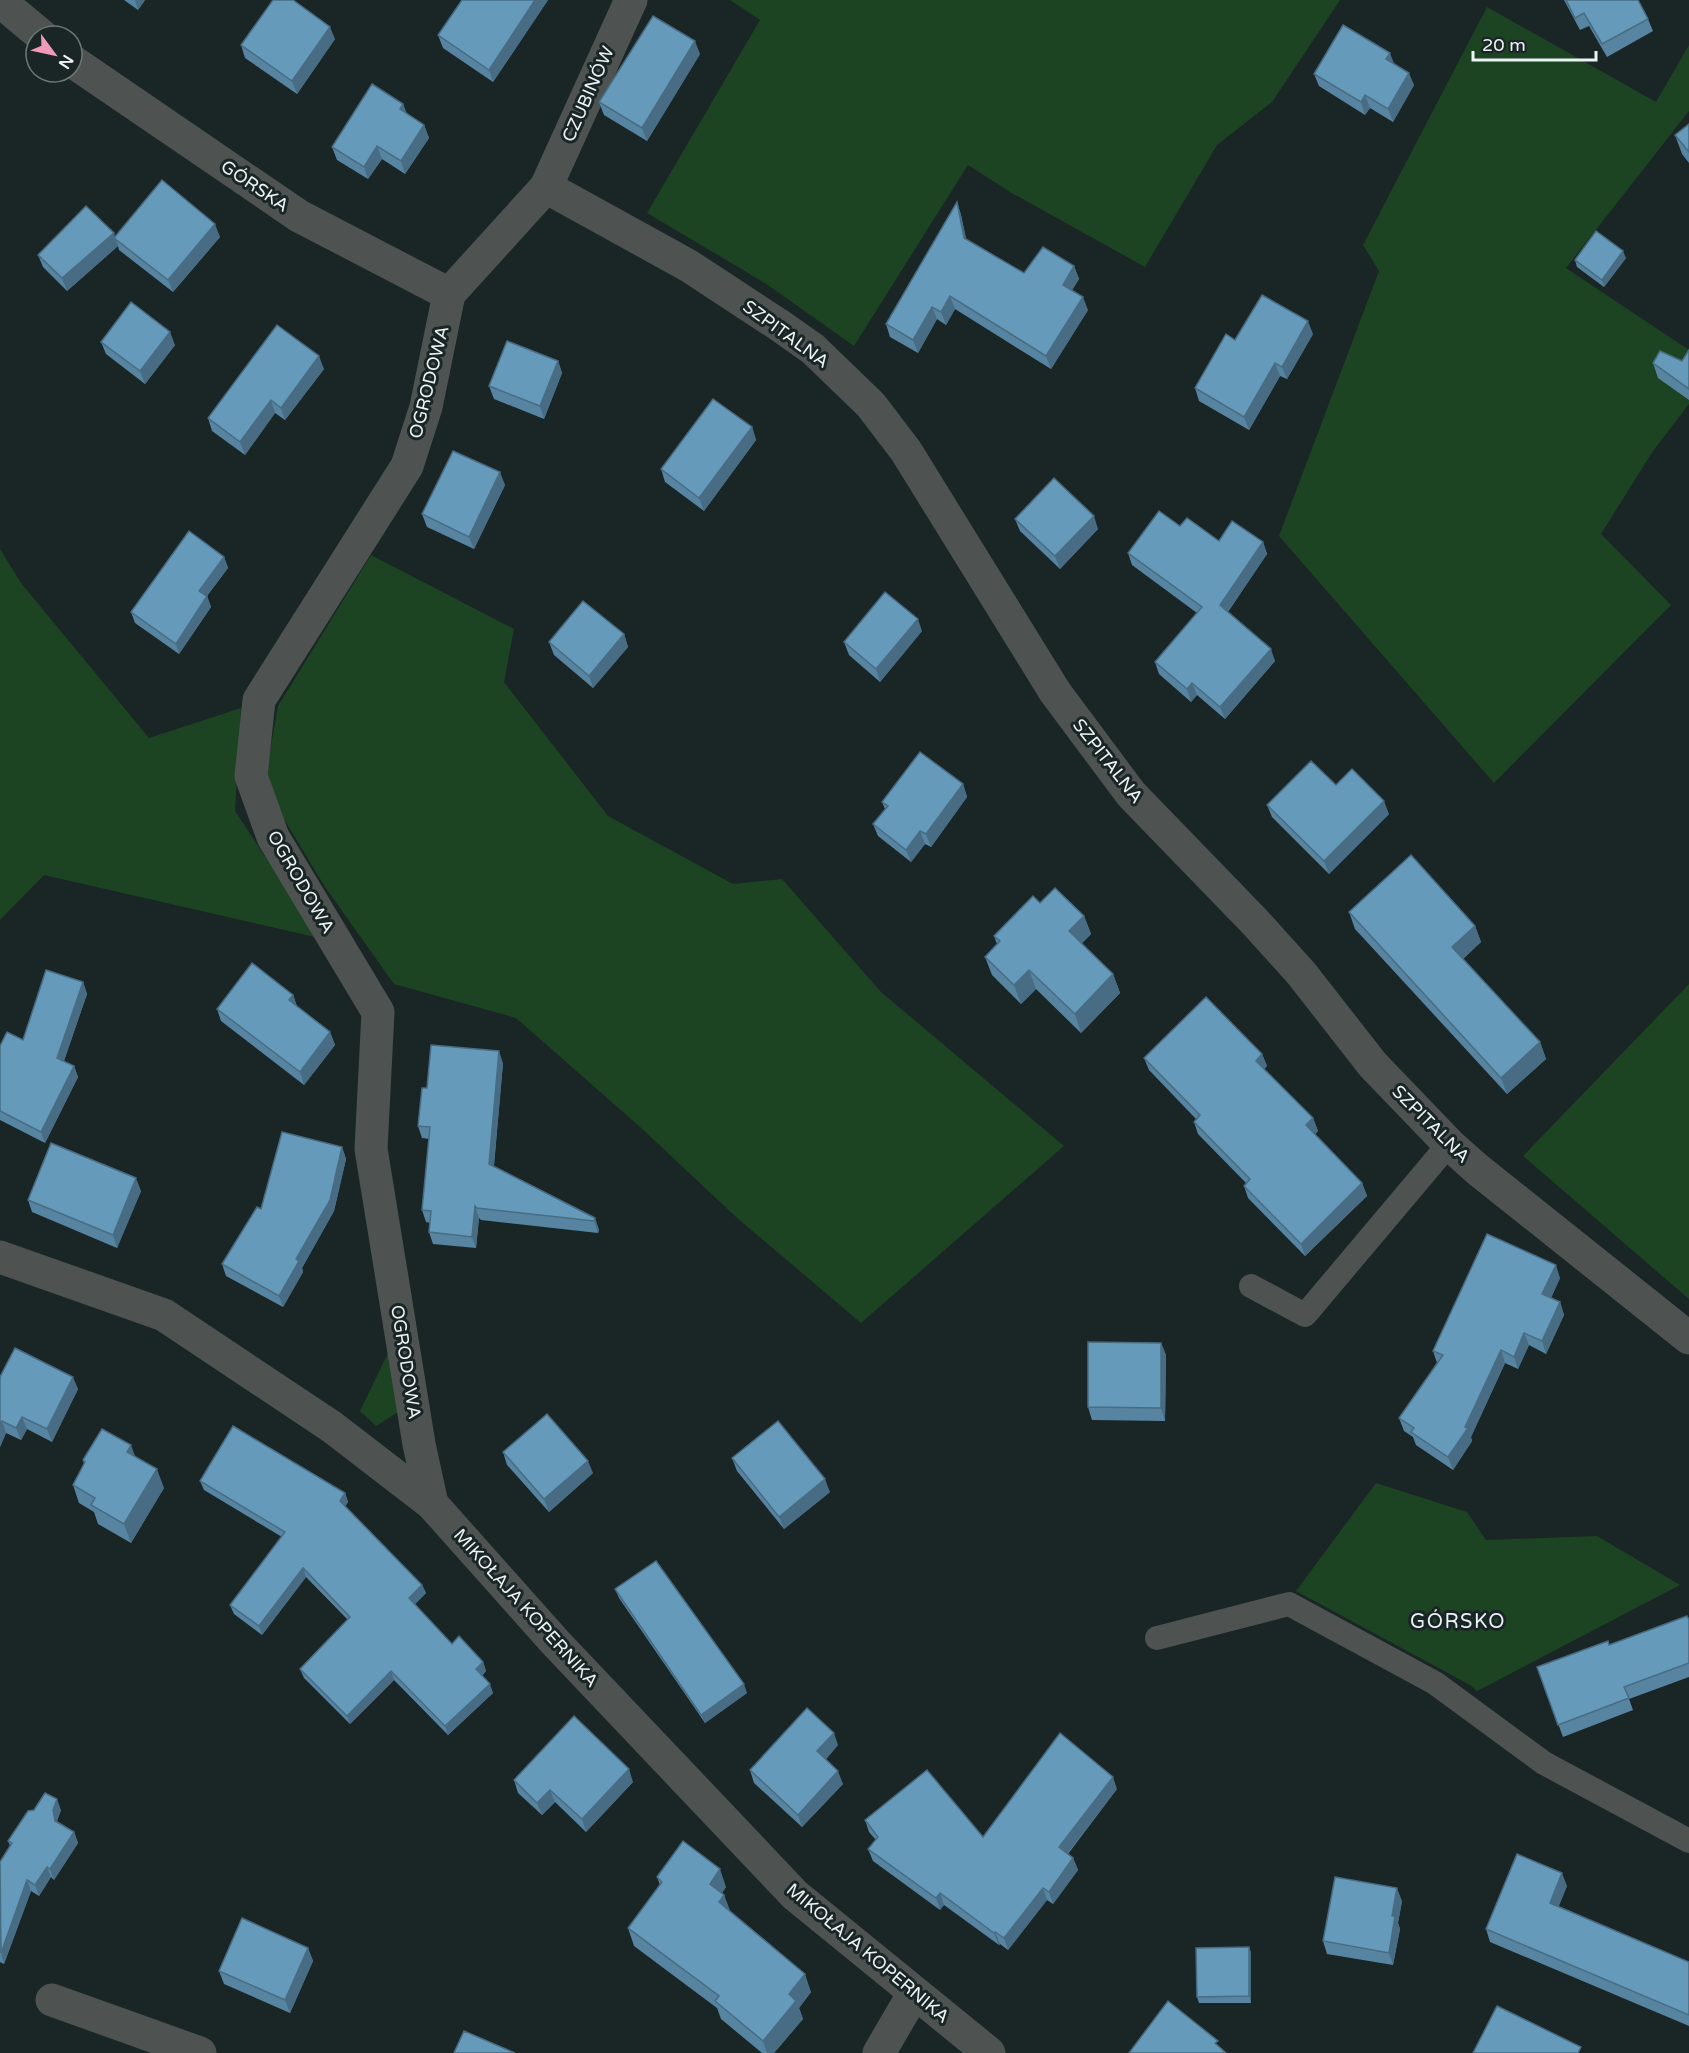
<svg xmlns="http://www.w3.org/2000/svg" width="1689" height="2053" font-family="'Varela Round',sans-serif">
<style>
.green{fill:#1c4422}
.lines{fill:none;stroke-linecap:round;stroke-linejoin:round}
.service{stroke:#4e5351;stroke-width:24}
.minor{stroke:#4e5351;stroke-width:33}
.wall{fill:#5784a1}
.shaded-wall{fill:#476c83}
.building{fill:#659abb;stroke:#476c83;stroke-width:1.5}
.labels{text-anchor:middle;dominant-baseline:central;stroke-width:6;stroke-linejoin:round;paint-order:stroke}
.street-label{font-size:18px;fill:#ecf3f4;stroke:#1a2526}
.neighbourhood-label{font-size:20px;letter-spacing:1.5px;fill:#ecf3f4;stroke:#1a2526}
</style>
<rect width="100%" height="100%" fill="#1a2526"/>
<g class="green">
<path d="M 730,0 L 1340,0 L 1272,102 L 1217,145 L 1145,267 L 1010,192 L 968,165 L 854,346 L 765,283 L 647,213 L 760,20 Z"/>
<path d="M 1487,7 L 1656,102 L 1689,45 L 1689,111 L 1566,268 L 1689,350 L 1689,404 L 1653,451 L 1601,534 L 1671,605 L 1494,783 L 1279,536 L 1379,271 L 1363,245 Z"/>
<path d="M 0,549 L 21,583 L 149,738 L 241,708 L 235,811 L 319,938 L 44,875 L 0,920 Z"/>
<path d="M 371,555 L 514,629 L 504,682 L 608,816 L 733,884 L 782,879 L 881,992 L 1064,1146 L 861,1323 L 736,1217 L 639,1126 L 516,1018 L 394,984 L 325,887 L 264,786 L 278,706 Z"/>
<path d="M 1689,984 L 1689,1299 L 1523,1156 Z"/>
<path d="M 391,1347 L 398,1412 L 376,1426 L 360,1411 Z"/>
<path d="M 1376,1483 L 1467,1512 L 1486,1540 L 1597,1536 L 1680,1585 L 1477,1691 L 1470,1685 L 1296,1591 Z"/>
</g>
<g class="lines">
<g class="service">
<path d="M 1251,1286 L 1305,1315 L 1449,1144"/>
<path d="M 1157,1638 L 1289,1604 L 1435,1683 L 1544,1763 L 1689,1841"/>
</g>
<g class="minor">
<path d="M 0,1 L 42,36"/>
<path d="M 72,61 L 299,216 L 449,294"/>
<path d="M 546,187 L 689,266 L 779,325 L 813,349 L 871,405 L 906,451 L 1055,692 L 1131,794 L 1254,921 L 1301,973 L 1373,1065 L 1449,1144 L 1477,1169 L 1689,1338"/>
<path d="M 0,1257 L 164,1315 L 332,1427 L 432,1504 L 555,1642 L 795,1895 L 989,2053"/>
<path d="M 432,1504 L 419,1444 L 371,1149 L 378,1012 L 273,837 L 251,776 L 259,700 L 407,466 L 426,407 L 449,294 L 546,187 L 631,0"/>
<path d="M 52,2000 L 200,2053"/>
<path d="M 879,2053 L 914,1993"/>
</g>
</g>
<g class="wall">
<path d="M 124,0 L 145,0 L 138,10 Z"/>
<path d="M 548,0 L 493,82 L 443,48 L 438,35 Z"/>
<path d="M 1564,0 L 1638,0 L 1648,19 L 1653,31 L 1607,57 L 1589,26 L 1580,30 Z"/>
<path d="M 335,39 L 297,94 L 245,58 L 241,45 Z"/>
<path d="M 700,54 L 647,141 L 604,115 L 599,102 Z"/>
<path d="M 1394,64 L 1414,85 L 1393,122 L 1370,108 L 1365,115 L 1319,86 L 1314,74 Z"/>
<path d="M 403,104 L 406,113 L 424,125 L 429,138 L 405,174 L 382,159 L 368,179 L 337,160 L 332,147 Z"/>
<path d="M 1689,124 L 1689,163 L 1682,154 L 1675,135 Z"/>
<path d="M 957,202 L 961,215 L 966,240 L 1024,273 L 1074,266 L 1079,279 L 1072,290 L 1088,310 L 1051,369 L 955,309 L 946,325 L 937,319 L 918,353 L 890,337 L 886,324 Z"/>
<path d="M 115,237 L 220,237 L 173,292 L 119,250 L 118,246 L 67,291 L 43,267 L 38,255 Z"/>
<path d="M 1626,258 L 1604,287 L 1577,267 L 1575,260 Z"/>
<path d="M 1313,334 L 1287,379 L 1280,376 L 1249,430 L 1199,401 L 1195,388 L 1235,340 Z"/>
<path d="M 101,342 L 175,345 L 145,384 L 106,354 Z"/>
<path d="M 1689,350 L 1689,400 L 1658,378 L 1653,363 L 1682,361 Z"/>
<path d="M 558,361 L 562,373 L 544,419 L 494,399 L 489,386 Z"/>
<path d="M 324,369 L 285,420 L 275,413 L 245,455 L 212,431 L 208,418 Z"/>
<path d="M 752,427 L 756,440 L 704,511 L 665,482 L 661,469 Z"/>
<path d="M 505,485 L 474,549 L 427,527 L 422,514 Z"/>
<path d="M 1015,519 L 1098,529 L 1060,569 L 1020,531 Z"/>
<path d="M 1180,526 L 1219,541 L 1263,542 L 1267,554 L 1228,612 L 1275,661 L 1225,719 L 1197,695 L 1191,702 L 1159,674 L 1155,662 L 1197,613 L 1132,565 L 1128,553 Z"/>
<path d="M 224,557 L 228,568 L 207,596 L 211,607 L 179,654 L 135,623 L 131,612 Z"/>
<path d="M 922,631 L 880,682 L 849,655 L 844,642 Z"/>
<path d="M 624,634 L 628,647 L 593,688 L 554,655 L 549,642 Z"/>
<path d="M 963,784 L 967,797 L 931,847 L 925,844 L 911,862 L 878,836 L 873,824 L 885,809 L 882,802 Z"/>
<path d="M 1336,785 L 1389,814 L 1329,874 L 1272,817 L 1267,805 Z"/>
<path d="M 1040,903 L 1084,916 L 1091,934 L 1081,944 L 1113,974 L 1120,993 L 1081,1033 L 1036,989 L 1021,1004 L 992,975 L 985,957 L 997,944 L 994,936 Z"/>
<path d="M 1349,912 L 1475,926 L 1481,942 L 1463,959 L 1540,1042 L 1546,1059 L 1507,1094 L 1355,929 Z"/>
<path d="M 83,982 L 87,994 L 64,1061 L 74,1066 L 78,1077 L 45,1143 L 0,1120 L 0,1046 L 23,1040 Z"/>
<path d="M 293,995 L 297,1006 L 330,1032 L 335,1045 L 304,1085 L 221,1021 L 217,1009 Z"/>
<path d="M 1262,1054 L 1267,1066 L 1264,1069 L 1313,1118 L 1318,1131 L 1315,1134 L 1362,1183 L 1367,1196 L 1305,1256 L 1248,1198 L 1244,1186 L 1246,1183 L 1198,1134 L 1194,1122 L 1196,1119 L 1149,1070 L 1144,1058 Z"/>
<path d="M 503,1063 L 494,1166 L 595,1218 L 599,1230 L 598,1233 L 481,1220 L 479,1218 L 476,1248 L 433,1244 L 429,1232 L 430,1223 L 426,1222 L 422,1210 L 429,1139 L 422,1138 L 418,1126 L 427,1088 Z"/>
<path d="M 342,1147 L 346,1159 L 334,1211 L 302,1268 L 303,1272 L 283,1307 L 226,1276 L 222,1264 L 261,1209 Z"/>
<path d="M 141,1191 L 117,1248 L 32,1212 L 28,1200 Z"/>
<path d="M 1560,1278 L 1551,1298 L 1560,1302 L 1564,1315 L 1546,1354 L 1529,1345 L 1518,1369 L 1505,1363 L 1471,1437 L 1472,1441 L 1453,1470 L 1416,1445 L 1413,1437 L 1404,1431 L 1399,1418 L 1437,1363 L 1433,1351 Z"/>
<path d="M 1161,1343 L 1166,1355 L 1165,1421 L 1092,1420 L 1088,1407 Z"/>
<path d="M 0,1377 L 78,1389 L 52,1442 L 27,1429 L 21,1440 L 6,1433 L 0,1447 Z"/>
<path d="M 503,1452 L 593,1473 L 549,1512 L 507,1465 Z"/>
<path d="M 136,1457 L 164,1488 L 131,1543 L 98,1524 L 94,1512 L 79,1503 L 73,1485 L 84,1464 L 83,1460 Z"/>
<path d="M 732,1458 L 830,1492 L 784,1529 L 737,1471 Z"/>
<path d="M 200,1481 L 345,1493 L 348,1502 L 345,1506 L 422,1585 L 426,1593 L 415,1604 L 452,1644 L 483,1662 L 486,1671 L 482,1676 L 493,1693 L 448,1735 L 394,1680 L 350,1724 L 304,1678 L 300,1669 L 348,1620 L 306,1577 L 262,1635 L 234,1614 L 230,1605 L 282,1537 L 204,1490 Z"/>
<path d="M 615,1589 L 747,1693 L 705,1723 L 619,1598 Z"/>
<path d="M 1689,1620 L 1689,1677 L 1629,1699 L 1633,1710 L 1563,1737 L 1537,1667 Z"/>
<path d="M 838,1745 L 826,1759 L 843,1784 L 802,1827 L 754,1783 L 750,1770 Z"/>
<path d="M 514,1780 L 633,1782 L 586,1832 L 555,1802 L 542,1815 L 518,1793 Z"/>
<path d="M 1117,1789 L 1068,1854 L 1073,1858 L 1078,1870 L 1053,1904 L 1047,1900 L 1008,1950 L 1000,1944 L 999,1945 L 944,1905 L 940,1910 L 873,1861 L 868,1849 L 876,1840 L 869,1832 L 865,1820 L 983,1837 Z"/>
<path d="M 61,1810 L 57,1821 L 74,1832 L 78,1843 L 54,1880 L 51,1877 L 39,1896 L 31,1891 L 4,1964 L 0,1962 L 0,1862 L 10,1846 L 8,1841 Z"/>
<path d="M 657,1877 L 726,1887 L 722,1893 L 724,1895 L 730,1912 L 811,1992 L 799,2008 L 803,2019 L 774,2053 L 762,2053 L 721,2019 L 717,2008 L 634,1946 L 628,1928 L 660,1885 Z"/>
<path d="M 1567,1886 L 1558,1907 L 1689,1962 L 1689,2026 L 1490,1942 L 1486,1929 Z"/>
<path d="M 1402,1901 L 1398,1923 L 1400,1929 L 1393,1965 L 1327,1954 L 1323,1941 Z"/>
<path d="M 1249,1947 L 1251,1953 L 1251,2003 L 1199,2003 L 1197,1997 Z"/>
<path d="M 308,1948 L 313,1961 L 290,2013 L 224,1984 L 219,1971 Z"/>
</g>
<g class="shaded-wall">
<path d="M 135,0 L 145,0 L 138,10 Z"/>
<path d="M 535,0 L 548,0 L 493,82 L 489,70 Z"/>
<path d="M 330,27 L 335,39 L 297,94 L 292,81 Z"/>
<path d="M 695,41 L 700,54 L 647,141 L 642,128 Z"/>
<path d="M 1390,53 L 1395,66 L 1386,59 Z"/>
<path d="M 1409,73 L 1414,85 L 1393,122 L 1388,109 Z"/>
<path d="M 1365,95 L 1370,108 L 1365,115 L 1361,102 Z"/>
<path d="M 403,104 L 408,116 L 400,109 Z"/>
<path d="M 424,125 L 429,138 L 405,174 L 401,161 Z"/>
<path d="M 377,146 L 382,159 L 368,179 L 364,167 Z"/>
<path d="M 957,202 L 961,215 L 969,251 L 964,238 Z"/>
<path d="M 215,224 L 220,237 L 173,292 L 168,280 Z"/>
<path d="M 114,233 L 118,246 L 67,291 L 62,278 Z"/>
<path d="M 1623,251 L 1626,258 L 1604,287 L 1602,280 Z"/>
<path d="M 1074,266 L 1079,279 L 1068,297 L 1063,285 Z"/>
<path d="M 950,296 L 955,309 L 946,325 L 941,312 Z"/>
<path d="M 1083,297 L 1088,310 L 1051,369 L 1046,356 Z"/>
<path d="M 932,307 L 937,319 L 918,353 L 913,340 Z"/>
<path d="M 1308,321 L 1313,334 L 1287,379 L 1282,367 Z"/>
<path d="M 170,332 L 175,345 L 145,384 L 140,371 Z"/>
<path d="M 319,356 L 324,369 L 285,420 L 281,408 Z"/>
<path d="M 558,361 L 562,373 L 544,419 L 540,406 Z"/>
<path d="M 1275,363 L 1280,376 L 1249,430 L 1244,417 Z"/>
<path d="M 271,400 L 275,413 L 245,455 L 240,442 Z"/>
<path d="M 752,427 L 756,440 L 704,511 L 699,498 Z"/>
<path d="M 500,472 L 505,485 L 474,549 L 469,537 Z"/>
<path d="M 1094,516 L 1098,529 L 1060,569 L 1055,556 Z"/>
<path d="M 1263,542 L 1267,554 L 1224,617 L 1220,605 Z"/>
<path d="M 224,557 L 228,568 L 203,601 L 199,591 Z"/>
<path d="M 207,596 L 211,607 L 179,654 L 176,644 Z"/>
<path d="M 918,619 L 922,631 L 880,682 L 876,669 Z"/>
<path d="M 624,634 L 628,647 L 593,688 L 589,676 Z"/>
<path d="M 1271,649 L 1275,661 L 1225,719 L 1220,707 Z"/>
<path d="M 1192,683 L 1197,695 L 1191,702 L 1187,689 Z"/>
<path d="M 963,784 L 967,797 L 931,847 L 926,834 Z"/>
<path d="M 1384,801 L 1389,814 L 1329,874 L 1324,861 Z"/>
<path d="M 920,831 L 925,844 L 911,862 L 906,850 Z"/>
<path d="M 1084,916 L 1091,934 L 1075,950 L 1069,931 Z"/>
<path d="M 1475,926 L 1481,942 L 1458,963 L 1452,947 Z"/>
<path d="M 1029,970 L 1036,989 L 1021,1004 L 1014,985 Z"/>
<path d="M 1113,974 L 1120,993 L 1081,1033 L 1075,1014 Z"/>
<path d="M 83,982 L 87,994 L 61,1069 L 57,1058 Z"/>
<path d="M 293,995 L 297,1007 L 289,1000 Z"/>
<path d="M 330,1032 L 335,1045 L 304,1085 L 300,1072 Z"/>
<path d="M 1540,1042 L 1546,1059 L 1507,1094 L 1501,1078 Z"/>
<path d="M 499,1051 L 503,1063 L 493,1175 L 489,1164 Z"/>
<path d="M 1262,1054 L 1267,1066 L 1260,1073 L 1256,1061 Z"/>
<path d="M 74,1066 L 78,1077 L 45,1143 L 41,1132 Z"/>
<path d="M 1313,1118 L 1318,1131 L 1311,1138 L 1306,1125 Z"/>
<path d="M 342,1147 L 346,1159 L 334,1211 L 302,1268 L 303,1272 L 283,1307 L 279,1296 L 296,1259 Z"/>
<path d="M 136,1178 L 141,1191 L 117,1248 L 113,1235 Z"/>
<path d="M 1362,1183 L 1367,1196 L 1305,1256 L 1301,1244 Z"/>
<path d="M 475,1206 L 479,1218 L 476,1248 L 472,1237 Z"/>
<path d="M 595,1218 L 599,1230 L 598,1233 L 594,1221 Z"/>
<path d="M 1556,1265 L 1560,1278 L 1547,1307 L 1542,1294 Z"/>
<path d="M 1560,1302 L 1564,1315 L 1546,1354 L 1542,1341 Z"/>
<path d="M 1524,1333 L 1529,1345 L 1518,1369 L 1514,1357 Z"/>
<path d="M 1161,1343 L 1166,1355 L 1165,1421 L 1161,1408 Z"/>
<path d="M 1501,1350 L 1505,1363 L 1471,1437 L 1472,1441 L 1453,1470 L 1448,1457 L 1465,1427 Z"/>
<path d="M 73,1377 L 78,1389 L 52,1442 L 47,1429 Z"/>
<path d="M 22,1417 L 27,1429 L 21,1440 L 16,1428 Z"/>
<path d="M 2,1421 L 6,1433 L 0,1447 L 0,1425 Z"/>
<path d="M 131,1445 L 138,1464 L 127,1452 Z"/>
<path d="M 588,1461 L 593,1473 L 549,1512 L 544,1499 Z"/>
<path d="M 157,1469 L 164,1488 L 131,1543 L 124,1524 Z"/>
<path d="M 825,1479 L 830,1492 L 784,1529 L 779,1517 Z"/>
<path d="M 345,1493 L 348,1502 L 343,1510 L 340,1501 Z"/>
<path d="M 303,1568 L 306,1577 L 262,1635 L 259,1626 Z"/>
<path d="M 422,1585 L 426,1593 L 412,1607 L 409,1598 Z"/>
<path d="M 483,1662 L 486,1671 L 479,1678 L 476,1669 Z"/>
<path d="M 391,1671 L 394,1680 L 350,1724 L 347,1716 Z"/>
<path d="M 490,1684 L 493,1693 L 448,1735 L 445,1726 Z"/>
<path d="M 744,1684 L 747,1693 L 705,1723 L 701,1715 Z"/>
<path d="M 834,1733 L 838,1745 L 822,1764 L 817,1751 Z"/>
<path d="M 629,1769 L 633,1782 L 586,1832 L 582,1819 Z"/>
<path d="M 838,1771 L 843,1784 L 802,1827 L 798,1815 Z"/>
<path d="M 1113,1777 L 1117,1789 L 1063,1859 L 1059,1847 Z"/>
<path d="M 550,1790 L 555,1802 L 542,1815 L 537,1803 Z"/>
<path d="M 57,1799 L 61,1810 L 57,1821 L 55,1821 L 53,1810 Z"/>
<path d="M 74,1832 L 78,1843 L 54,1880 L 50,1869 Z"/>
<path d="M 1073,1858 L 1078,1870 L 1053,1904 L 1049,1892 Z"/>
<path d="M 47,1867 L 51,1877 L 39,1896 L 35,1885 Z"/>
<path d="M 720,1869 L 726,1887 L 716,1902 L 710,1884 Z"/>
<path d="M 1562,1873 L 1567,1886 L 1555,1916 L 1550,1903 Z"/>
<path d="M 27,1880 L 31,1891 L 4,1964 L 1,1953 Z"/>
<path d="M 1043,1888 L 1047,1900 L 1008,1950 L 1004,1938 Z"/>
<path d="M 1397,1888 L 1402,1901 L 1398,1923 L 1400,1929 L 1393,1965 L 1389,1953 L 1392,1916 Z"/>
<path d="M 940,1893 L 944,1905 L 940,1910 L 936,1898 Z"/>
<path d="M 724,1895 L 731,1913 L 719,1902 Z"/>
<path d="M 995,1932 L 1000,1944 L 999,1945 L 994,1933 Z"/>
<path d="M 1249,1947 L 1251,1953 L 1251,2003 L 1249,1996 Z"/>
<path d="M 308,1948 L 313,1961 L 290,2013 L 285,2000 Z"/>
<path d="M 805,1974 L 811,1992 L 799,2008 L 803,2019 L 774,2053 L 767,2053 L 763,2041 L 789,1994 Z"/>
</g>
<g class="building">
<path d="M 273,0 L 293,0 L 330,27 L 292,81 L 241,45 Z"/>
<path d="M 462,0 L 535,0 L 489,70 L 438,35 Z"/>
<path d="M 1566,0 L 1638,0 L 1648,19 L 1602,44 L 1584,13 L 1575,18 Z"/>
<path d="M 653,16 L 695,41 L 642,128 L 599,102 Z"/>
<path d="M 1343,25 L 1390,53 L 1386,59 L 1409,73 L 1388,109 L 1365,95 L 1361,102 L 1314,74 Z"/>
<path d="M 372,84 L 403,104 L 400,109 L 424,125 L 401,161 L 377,146 L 364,167 L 332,147 Z"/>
<path d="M 1689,124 L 1689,152 L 1675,135 Z"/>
<path d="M 162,180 L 215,224 L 168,280 L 114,238 Z"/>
<path d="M 957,202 L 964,238 L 1024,273 L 1043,247 L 1074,266 L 1063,285 L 1083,297 L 1046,356 L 950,296 L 941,312 L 932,307 L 913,340 L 886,324 Z"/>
<path d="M 86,206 L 114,233 L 62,278 L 38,255 Z"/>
<path d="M 1596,231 L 1623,251 L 1602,280 L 1575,260 Z"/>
<path d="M 1262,295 L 1308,321 L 1282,367 L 1275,363 L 1244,417 L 1195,388 L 1226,334 L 1235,340 Z"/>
<path d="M 131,302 L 170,332 L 140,371 L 101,342 Z"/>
<path d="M 277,325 L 319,356 L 281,408 L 271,400 L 240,442 L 208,418 Z"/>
<path d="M 507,341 L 558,361 L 540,406 L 489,386 Z"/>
<path d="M 1689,350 L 1689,389 L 1653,363 L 1660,351 L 1682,361 Z"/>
<path d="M 713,399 L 752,427 L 699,498 L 661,469 Z"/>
<path d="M 453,451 L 500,472 L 469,537 L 422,514 Z"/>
<path d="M 1054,478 L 1094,516 L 1055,556 L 1015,519 Z"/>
<path d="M 1159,511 L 1180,526 L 1187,518 L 1219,541 L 1232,521 L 1263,542 L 1220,605 L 1271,649 L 1220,707 L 1192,683 L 1187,689 L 1155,662 L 1202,607 L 1128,553 Z"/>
<path d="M 189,531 L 224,557 L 199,591 L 207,596 L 176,644 L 131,612 Z"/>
<path d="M 885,592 L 918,619 L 876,669 L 844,642 Z"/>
<path d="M 583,601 L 624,634 L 589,676 L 549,642 Z"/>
<path d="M 920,752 L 963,784 L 926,834 L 920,831 L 906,850 L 873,824 L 888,806 L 882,802 Z"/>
<path d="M 1311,761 L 1336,785 L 1352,769 L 1384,801 L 1324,861 L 1267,805 Z"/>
<path d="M 1411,855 L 1475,926 L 1452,947 L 1540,1042 L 1501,1078 L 1349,912 Z"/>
<path d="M 1055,888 L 1084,916 L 1069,931 L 1113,974 L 1075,1014 L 1029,970 L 1014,985 L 985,957 L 1000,941 L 994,936 L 1033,896 L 1040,903 Z"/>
<path d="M 252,963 L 293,995 L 289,1000 L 330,1032 L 300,1072 L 217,1009 Z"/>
<path d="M 46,970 L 83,982 L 57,1058 L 74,1066 L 41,1132 L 0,1111 L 0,1046 L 7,1032 L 23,1040 Z"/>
<path d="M 1206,997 L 1262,1054 L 1256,1061 L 1313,1118 L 1306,1125 L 1362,1183 L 1301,1244 L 1244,1186 L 1250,1179 L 1194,1122 L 1200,1115 L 1144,1058 Z"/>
<path d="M 431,1045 L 499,1051 L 489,1164 L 595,1218 L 594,1221 L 477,1208 L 475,1206 L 472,1237 L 429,1232 L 431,1211 L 422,1210 L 430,1127 L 418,1126 L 422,1088 L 427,1088 Z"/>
<path d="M 282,1132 L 342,1147 L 330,1200 L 296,1259 L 299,1261 L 279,1296 L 222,1264 L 257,1207 L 261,1209 Z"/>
<path d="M 51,1143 L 136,1178 L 113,1235 L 28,1200 Z"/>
<path d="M 1487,1234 L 1556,1265 L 1542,1294 L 1560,1302 L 1542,1341 L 1524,1333 L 1514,1357 L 1501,1350 L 1465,1427 L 1468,1428 L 1448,1457 L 1411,1432 L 1414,1428 L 1399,1418 L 1443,1355 L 1433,1351 Z"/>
<path d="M 1088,1342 L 1161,1343 L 1161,1408 L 1088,1407 Z"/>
<path d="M 15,1348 L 73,1377 L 47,1429 L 22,1417 L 16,1428 L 2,1421 L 0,1425 L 0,1377 Z"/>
<path d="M 547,1414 L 588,1461 L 544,1499 L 503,1452 Z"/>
<path d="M 778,1421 L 825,1479 L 779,1517 L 732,1458 Z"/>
<path d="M 233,1426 L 345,1493 L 340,1501 L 422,1585 L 409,1598 L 452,1644 L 459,1636 L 483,1662 L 476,1669 L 490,1684 L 445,1726 L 391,1671 L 347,1716 L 300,1669 L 350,1617 L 303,1568 L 259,1626 L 230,1605 L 285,1532 L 200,1481 Z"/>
<path d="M 102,1429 L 131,1445 L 127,1452 L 157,1469 L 124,1524 L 91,1505 L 95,1498 L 73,1485 L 85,1462 L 83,1460 Z"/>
<path d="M 656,1561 L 744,1684 L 701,1715 L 615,1589 Z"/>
<path d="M 1687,1616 L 1689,1620 L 1689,1663 L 1624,1687 L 1629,1698 L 1558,1725 L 1537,1667 L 1608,1641 L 1609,1645 Z"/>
<path d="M 807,1708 L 834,1733 L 817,1751 L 838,1771 L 798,1815 L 750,1770 Z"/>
<path d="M 574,1716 L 629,1769 L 582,1819 L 550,1790 L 537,1803 L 514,1780 Z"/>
<path d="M 1060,1733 L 1113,1777 L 1059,1847 L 1073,1858 L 1049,1892 L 1043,1888 L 1004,1938 L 995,1932 L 994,1933 L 940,1893 L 936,1898 L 868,1849 L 878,1837 L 865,1820 L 927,1770 L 983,1837 Z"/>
<path d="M 45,1793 L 57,1799 L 53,1810 L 55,1821 L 74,1832 L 50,1869 L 47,1867 L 35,1885 L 27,1880 L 1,1953 L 0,1862 L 12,1843 L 8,1841 L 28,1811 L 34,1810 Z"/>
<path d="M 683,1841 L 720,1869 L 710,1884 L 724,1895 L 719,1902 L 805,1974 L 789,1994 L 796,2001 L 763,2041 L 715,2001 L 719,1996 L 628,1928 L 662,1882 L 657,1877 Z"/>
<path d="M 1517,1854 L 1562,1873 L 1550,1903 L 1689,1962 L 1689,2015 L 1486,1929 Z"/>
<path d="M 1335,1877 L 1397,1888 L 1392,1916 L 1395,1916 L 1389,1953 L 1323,1941 Z"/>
<path d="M 242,1918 L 308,1948 L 285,2000 L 219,1971 Z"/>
<path d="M 1249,1947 L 1249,1996 L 1197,1997 L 1196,1948 Z"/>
<path d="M 1168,2001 L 1218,2041 L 1215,2043 L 1226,2053 L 1129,2053 Z"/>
<path d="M 1497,2006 L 1581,2047 L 1578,2053 L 1473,2053 Z"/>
<path d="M 464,2031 L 515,2053 L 454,2053 Z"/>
</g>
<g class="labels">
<g class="street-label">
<text transform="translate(588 94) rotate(-66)">CZUBINÓW</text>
<text transform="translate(255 186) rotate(34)">GÓRSKA</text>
<text transform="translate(786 334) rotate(36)">SZPITALNA</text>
<text transform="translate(429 382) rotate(-76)">OGRODOWA</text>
<text transform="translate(1108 761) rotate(52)">SZPITALNA</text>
<text transform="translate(301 882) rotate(60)">OGRODOWA</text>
<text transform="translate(1431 1124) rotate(45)">SZPITALNA</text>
<text transform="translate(406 1362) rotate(81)">OGRODOWA</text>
<text transform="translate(526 1608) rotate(48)">MIKOŁAJA KOPERNIKA</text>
<text transform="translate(868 1953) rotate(40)">MIKOŁAJA KOPERNIKA</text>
</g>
<g class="neighbourhood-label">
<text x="1458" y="1622">GÓRSKO</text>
</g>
</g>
<g transform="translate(54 54) rotate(123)"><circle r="28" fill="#1a2526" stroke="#6e7778" stroke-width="1.5"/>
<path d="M0-4.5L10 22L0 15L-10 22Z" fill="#ef9ab7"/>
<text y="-9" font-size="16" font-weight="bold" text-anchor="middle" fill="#ecf3f4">N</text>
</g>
<path d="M1473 51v9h123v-9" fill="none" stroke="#ecf3f4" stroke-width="3"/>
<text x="1482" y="51" font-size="18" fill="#ecf3f4" stroke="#1a2526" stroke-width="4.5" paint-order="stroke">20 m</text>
</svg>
